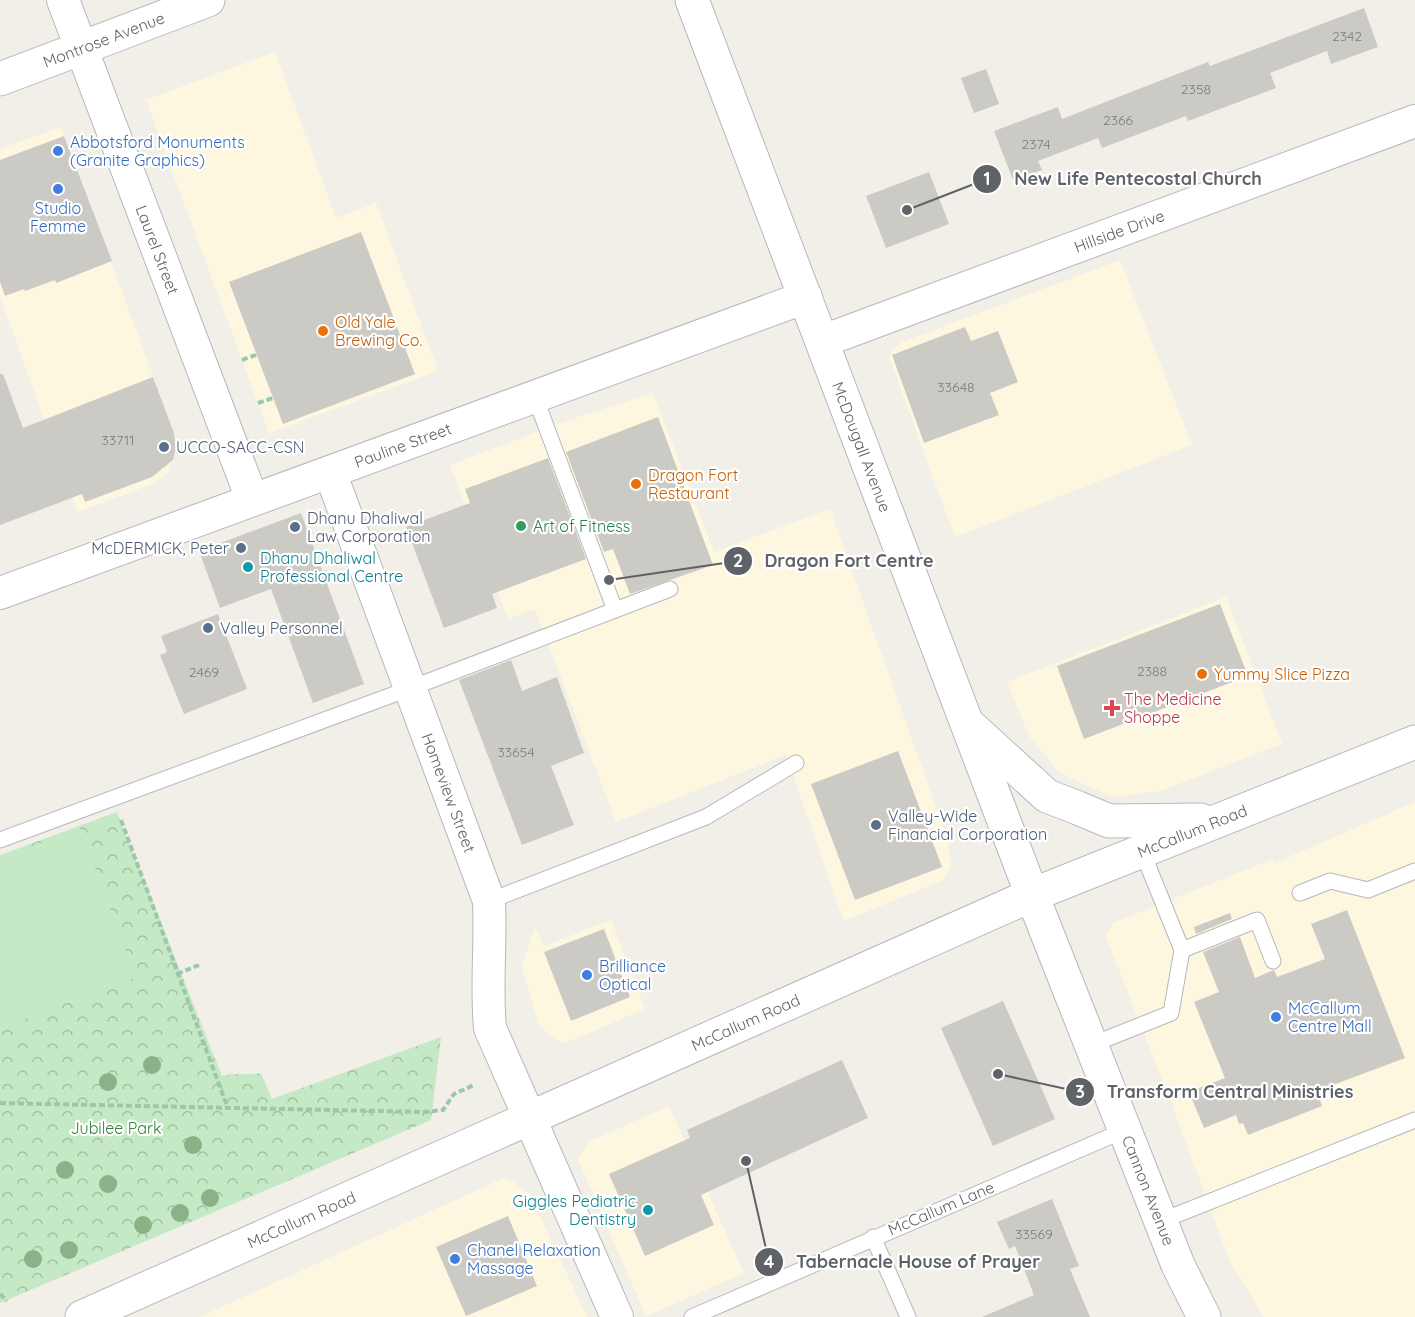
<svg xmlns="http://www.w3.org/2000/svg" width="1415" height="1317" font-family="Quicksand,sans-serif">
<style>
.commercial{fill:#fef7e0}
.park{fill:url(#park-crowns)}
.garden{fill:#c5e8c5}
.building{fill:#cccac5}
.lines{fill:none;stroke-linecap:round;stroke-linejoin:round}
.service-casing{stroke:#b5b8bc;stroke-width:17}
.minor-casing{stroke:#b5b8bc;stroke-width:34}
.tertiary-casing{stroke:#b5b8bc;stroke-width:35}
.secondary-casing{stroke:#b6babf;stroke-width:35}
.path{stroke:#9cc7a9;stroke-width:4;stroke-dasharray:6 3;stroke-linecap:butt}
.service{stroke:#fff;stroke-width:15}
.minor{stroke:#fff;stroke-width:32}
.tertiary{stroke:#fff;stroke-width:33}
.secondary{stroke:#fff;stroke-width:33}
.tree{fill:#89b387}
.shop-dot{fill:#3f7fe0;stroke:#fff;stroke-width:2}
.food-dot{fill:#e8710a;stroke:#fff;stroke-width:2}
.service-dot{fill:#5c6f8a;stroke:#fff;stroke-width:2}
.leisure-dot{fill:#2e9e5b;stroke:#fff;stroke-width:2}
.culture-dot{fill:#0f9aa8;stroke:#fff;stroke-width:2}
.health-dot{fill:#e0444e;stroke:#fff;stroke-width:2}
.labels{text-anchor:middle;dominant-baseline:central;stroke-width:4.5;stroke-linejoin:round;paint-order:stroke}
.number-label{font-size:14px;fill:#7a7d7f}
.street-label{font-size:16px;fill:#5f6368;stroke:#fff}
.shop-label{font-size:16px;fill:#366cbe;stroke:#fff;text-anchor:start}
.food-label{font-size:16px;fill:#c56008;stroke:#fff;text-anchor:start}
.service-label{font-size:16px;fill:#4e5e75;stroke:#fff;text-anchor:start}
.leisure-label{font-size:16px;fill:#27864d;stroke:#fff;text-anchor:start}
.culture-label{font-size:16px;fill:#0d838f;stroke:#fff;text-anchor:start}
.health-label{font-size:16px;fill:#be3a42;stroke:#fff;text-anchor:start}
.park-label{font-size:16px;fill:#348238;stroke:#fff}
.leader{fill:none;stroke:#5f6368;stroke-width:2}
.callout-dot{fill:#5f6368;stroke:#fff;stroke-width:2}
.mark-label{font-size:18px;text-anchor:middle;font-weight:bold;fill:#fff}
.callout-label{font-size:18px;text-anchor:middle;font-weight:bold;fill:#5f6368;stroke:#fff;stroke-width:4.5;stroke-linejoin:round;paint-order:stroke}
</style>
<defs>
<pattern id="park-crowns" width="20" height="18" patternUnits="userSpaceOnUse" patternTransform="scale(1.5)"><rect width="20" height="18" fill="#c5e8c5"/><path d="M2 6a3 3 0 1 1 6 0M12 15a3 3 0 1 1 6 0" fill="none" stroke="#a3c0a4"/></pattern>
</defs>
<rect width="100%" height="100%" fill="#f1efe8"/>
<g class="commercial">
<path d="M 275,52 L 336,218 L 376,203 L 438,371 L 269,433 L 146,100 Z"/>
<path d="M 61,127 L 176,438 L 176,450 L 169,471 L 155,483 L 78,512 L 0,297 L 0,149 Z"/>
<path d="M 1120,260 L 1192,445 L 955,537 L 889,357 L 900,343 Z"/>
<path d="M 653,393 L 714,552 L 830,509 L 948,841 L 951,866 L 944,880 L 844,921 L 786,755 L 616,822 L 535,609 L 508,619 L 450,465 L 569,420 Z"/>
<path d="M 1226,597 L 1282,744 L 1160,791 L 1113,797 L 1060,773 L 1029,736 L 1007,682 Z"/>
<path d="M 1415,802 L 1415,1317 L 1264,1317 L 1230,1262 L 1169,1097 L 1106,937 L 1113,923 L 1273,859 L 1275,863 Z"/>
<path d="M 611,920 L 645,1009 L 563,1044 L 540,1027 L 521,967 L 535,927 L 544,946 Z"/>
<path d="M 669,1106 L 744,1273 L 646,1316 L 578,1160 L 590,1141 Z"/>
<path d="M 506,1177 L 529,1193 L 587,1317 L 200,1317 Z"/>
</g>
<path class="park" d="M 117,812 L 222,1076 C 237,1072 246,1076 261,1073 L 272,1099 L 441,1037 L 431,1120 L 0,1303 L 0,855 Z"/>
<path class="garden" d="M 80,828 L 136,977 L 0,1028 L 0,859 Z"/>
<g class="building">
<path d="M 1364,8 L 1378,47 L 1331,64 L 1327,51 L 1270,73 L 1276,88 L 1188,121 L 1186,116 L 1102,148 L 1098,138 L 1038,161 L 1042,170 L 1013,180 L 994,131 L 1058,107 L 1062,119 L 1208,62 L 1210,66 Z"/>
<path d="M 986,69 L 999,104 L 974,113 L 961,78 Z"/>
<path d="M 64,136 L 112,261 L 56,283 L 55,280 L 25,291 L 24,289 L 5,296 L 0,282 L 0,160 Z"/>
<path d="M 929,172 L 949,224 L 886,248 L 866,196 Z"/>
<path d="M 361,232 L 415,374 L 283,424 L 229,282 Z"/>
<path d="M 965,327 L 971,341 L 998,331 L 1018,382 L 990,393 L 999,415 L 924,443 L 892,355 Z"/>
<path d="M 0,374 L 3,374 L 23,428 L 153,377 L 174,433 L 176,447 L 173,460 L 152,477 L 85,502 L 82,494 L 0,525 Z"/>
<path d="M 658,417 L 713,565 L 630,594 L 613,549 L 604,552 L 566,452 Z"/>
<path d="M 548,458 L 586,559 L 492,594 L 497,608 L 444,628 L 406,527 L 470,503 L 465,489 Z"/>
<path d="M 301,513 L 364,684 L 313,703 L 271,589 L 220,608 L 199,551 Z"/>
<path d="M 1220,604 L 1248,676 L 1084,739 L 1057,666 Z"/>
<path d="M 218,614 L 247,689 L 184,714 L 160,655 L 167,652 L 161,636 Z"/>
<path d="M 511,660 L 522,691 L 557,677 L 584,753 L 551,766 L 574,825 L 522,845 L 459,680 Z"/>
<path d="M 898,751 L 942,867 L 855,900 L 811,784 Z"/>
<path d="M 1347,910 L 1405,1058 L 1317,1091 L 1322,1106 L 1248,1135 L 1243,1123 L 1239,1124 L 1236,1115 L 1204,1128 L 1189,1092 L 1225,1078 L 1194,1002 L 1219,992 L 1203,952 L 1240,937 L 1255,978 L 1274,970 L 1277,977 L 1325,959 L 1311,924 Z"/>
<path d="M 1230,913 L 1232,919 L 1196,934 L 1194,927 Z"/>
<path d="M 604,929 L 630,997 L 571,1021 L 544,952 Z"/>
<path d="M 1003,1001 L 1055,1119 L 993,1146 L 941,1028 Z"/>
<path d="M 842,1060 L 868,1118 L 701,1195 L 714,1225 L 645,1256 L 609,1174 L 690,1138 L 687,1130 Z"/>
<path d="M 1052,1199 L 1079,1266 L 1070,1269 L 1090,1317 L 982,1317 L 1034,1295 L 1015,1246 L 1009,1249 L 997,1222 Z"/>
<path d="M 508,1216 L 537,1286 L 466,1316 L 436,1247 Z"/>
</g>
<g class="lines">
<defs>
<g id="service">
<path d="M 535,397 L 615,610"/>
<path d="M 0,840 L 411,688 L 670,589"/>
<path d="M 1300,893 L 1330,881 L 1368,890 L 1415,871"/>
<path d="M 489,901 L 706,817 L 796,763"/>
<path d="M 1182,950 L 1257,920 L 1273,961"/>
<path d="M 1091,1045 L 1171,1013 L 1182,950 L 1142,851"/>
<path d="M 1161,1221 L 1415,1120"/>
<path d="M 873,1237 L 908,1317"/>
<path d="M 692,1317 L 1125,1130"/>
</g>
<g id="minor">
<path id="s1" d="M 63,0 L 252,499"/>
<path id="s2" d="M 823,341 L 1415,121"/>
<path id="s3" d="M 330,472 L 489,901 C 491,944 486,986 490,1028 L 617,1317"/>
<path id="s4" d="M 0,593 L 806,297"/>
</g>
<g id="tertiary">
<path id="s5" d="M 692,0 L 1032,895 L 1178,1265 L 1204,1317"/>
<path id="s6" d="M 0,79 L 208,0"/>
</g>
<g id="secondary">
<path d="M 968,724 L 1047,796 L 1078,808 L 1109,821 L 1201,820"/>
<path id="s7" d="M 82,1317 L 1032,895 L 1415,742"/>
</g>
</defs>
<use href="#service" class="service-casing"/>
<use href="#minor" class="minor-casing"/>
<use href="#tertiary" class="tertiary-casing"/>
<use href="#secondary" class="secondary-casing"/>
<g class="path">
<path d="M 242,360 L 256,355"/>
<path d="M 258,403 L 273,398"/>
<path d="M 121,820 L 227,1106"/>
<path d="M 177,974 L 199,965"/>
<path d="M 0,1103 L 425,1112 L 443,1110 L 454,1094 L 474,1085"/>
<path d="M 0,1294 L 7,1301"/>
</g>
<use href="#service" class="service"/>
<use href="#minor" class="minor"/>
<use href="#tertiary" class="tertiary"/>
<use href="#secondary" class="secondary"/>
</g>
<g class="tree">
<circle cx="152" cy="1065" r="9"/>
<circle cx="108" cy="1082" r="9"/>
<circle cx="193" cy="1145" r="9"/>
<circle cx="65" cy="1170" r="9"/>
<circle cx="108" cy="1184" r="9"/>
<circle cx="210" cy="1198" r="9"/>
<circle cx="180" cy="1213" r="9"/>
<circle cx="143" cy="1225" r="9"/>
<circle cx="69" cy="1250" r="9"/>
<circle cx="33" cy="1259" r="9"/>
</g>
<g class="shop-dot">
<circle cx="58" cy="151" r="6"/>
<circle cx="58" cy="189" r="6"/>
<circle cx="587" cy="975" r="6"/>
<circle cx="1276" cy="1017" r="6"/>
<circle cx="455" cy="1259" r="6"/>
</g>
<g class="food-dot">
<circle cx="323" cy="331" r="6"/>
<circle cx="636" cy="484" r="6"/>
<circle cx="1202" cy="674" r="6"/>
</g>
<g class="service-dot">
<circle cx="164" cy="447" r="6"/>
<circle cx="295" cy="527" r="6"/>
<circle cx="241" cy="548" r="6"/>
<circle cx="208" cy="628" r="6"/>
<circle cx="876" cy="825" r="6"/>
</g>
<circle class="leisure-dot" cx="521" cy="526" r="6"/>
<g class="culture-dot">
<circle cx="248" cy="567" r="6"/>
<circle cx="648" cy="1210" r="6"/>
</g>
<path class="health-dot" d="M1109 699h6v6h6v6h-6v6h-6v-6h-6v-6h6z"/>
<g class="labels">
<g class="number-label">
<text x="1347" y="36">2342</text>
<text x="1196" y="89">2358</text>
<text x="1118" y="120">2366</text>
<text x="1036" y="144">2374</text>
<text x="956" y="387">33648</text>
<text x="118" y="440">33711</text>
<text x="1152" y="671">2388</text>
<text x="204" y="672">2469</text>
<text x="516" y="752">33654</text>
<text x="1034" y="1234">33569</text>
</g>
<g class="street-label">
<text stroke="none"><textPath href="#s6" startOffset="111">Montrose Avenue</textPath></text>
<text stroke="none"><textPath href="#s2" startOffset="316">Hillside Drive</textPath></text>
<text stroke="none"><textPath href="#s1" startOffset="267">Laurel Street</textPath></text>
<text stroke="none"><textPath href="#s4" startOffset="429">Pauline Street</textPath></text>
<text stroke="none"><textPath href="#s5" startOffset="478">McDougall Avenue</textPath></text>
<text stroke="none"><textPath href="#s3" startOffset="342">Homeview Street</textPath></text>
<text stroke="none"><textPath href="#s7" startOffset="1212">McCallum Road</textPath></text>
<text stroke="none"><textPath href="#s7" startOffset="726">McCallum Road</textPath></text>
<text stroke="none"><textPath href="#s5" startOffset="1275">Cannon Avenue</textPath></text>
<text transform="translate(941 1208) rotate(-23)">McCallum Lane</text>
<text stroke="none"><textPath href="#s7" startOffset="240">McCallum Road</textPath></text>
</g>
<g class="shop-label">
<text x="70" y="142">Abbotsford Monuments<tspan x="70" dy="18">(Granite Graphics)</tspan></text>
<text x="58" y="208" text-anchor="middle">Studio<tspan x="58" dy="18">Femme</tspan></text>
<text x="599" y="966">Brilliance<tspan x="599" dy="18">Optical</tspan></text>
<text x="1288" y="1008">McCallum<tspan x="1288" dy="18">Centre Mall</tspan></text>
<text x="467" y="1250">Chanel Relaxation<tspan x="467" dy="18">Massage</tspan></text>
</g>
<g class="food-label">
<text x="335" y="322">Old Yale<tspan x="335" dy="18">Brewing Co.</tspan></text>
<text x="648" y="475">Dragon Fort<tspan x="648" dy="18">Restaurant</tspan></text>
<text x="1214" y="674">Yummy Slice Pizza</text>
</g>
<g class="service-label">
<text x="176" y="447">UCCO-SACC-CSN</text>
<text x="307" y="518">Dhanu Dhaliwal<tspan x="307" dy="18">Law Corporation</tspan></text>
<text x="229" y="548" text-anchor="end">McDERMICK, Peter</text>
<text x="220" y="628">Valley Personnel</text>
<text x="888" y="816">Valley-Wide<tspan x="888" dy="18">Financial Corporation</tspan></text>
</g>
<g class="leisure-label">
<text x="533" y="526">Art of Fitness</text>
</g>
<g class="culture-label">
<text x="260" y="558">Dhanu Dhaliwal<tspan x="260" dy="18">Professional Centre</tspan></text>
<text x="636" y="1201" text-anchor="end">Giggles Pediatric<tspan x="636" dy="18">Dentistry</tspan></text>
</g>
<g class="health-label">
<text x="1124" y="699">The Medicine<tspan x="1124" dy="18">Shoppe</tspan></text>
</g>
<g class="park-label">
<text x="116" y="1128">Jubilee Park</text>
</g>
</g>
<path class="leader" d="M907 210L987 179M609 580L738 561M998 1074L1080 1092M746 1161L769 1262"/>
<g class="callout-dot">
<circle cx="907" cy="210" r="6"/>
<circle cx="609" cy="580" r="6"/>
<circle cx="998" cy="1074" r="6"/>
<circle cx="746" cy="1161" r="6"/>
<circle cx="987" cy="179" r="15"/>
<circle cx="738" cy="561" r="15"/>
<circle cx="1080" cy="1092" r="15"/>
<circle cx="769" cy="1262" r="15"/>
</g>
<g class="mark-label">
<text x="987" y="185">1</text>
<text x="738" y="567">2</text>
<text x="1080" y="1098">3</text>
<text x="769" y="1268">4</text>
</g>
<g class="callout-label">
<text x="1138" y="185">New Life Pentecostal Church</text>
<text x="849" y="567">Dragon Fort Centre</text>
<text x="1230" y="1098">Transform Central Ministries</text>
<text x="918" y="1268">Tabernacle House of Prayer</text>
</g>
</svg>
